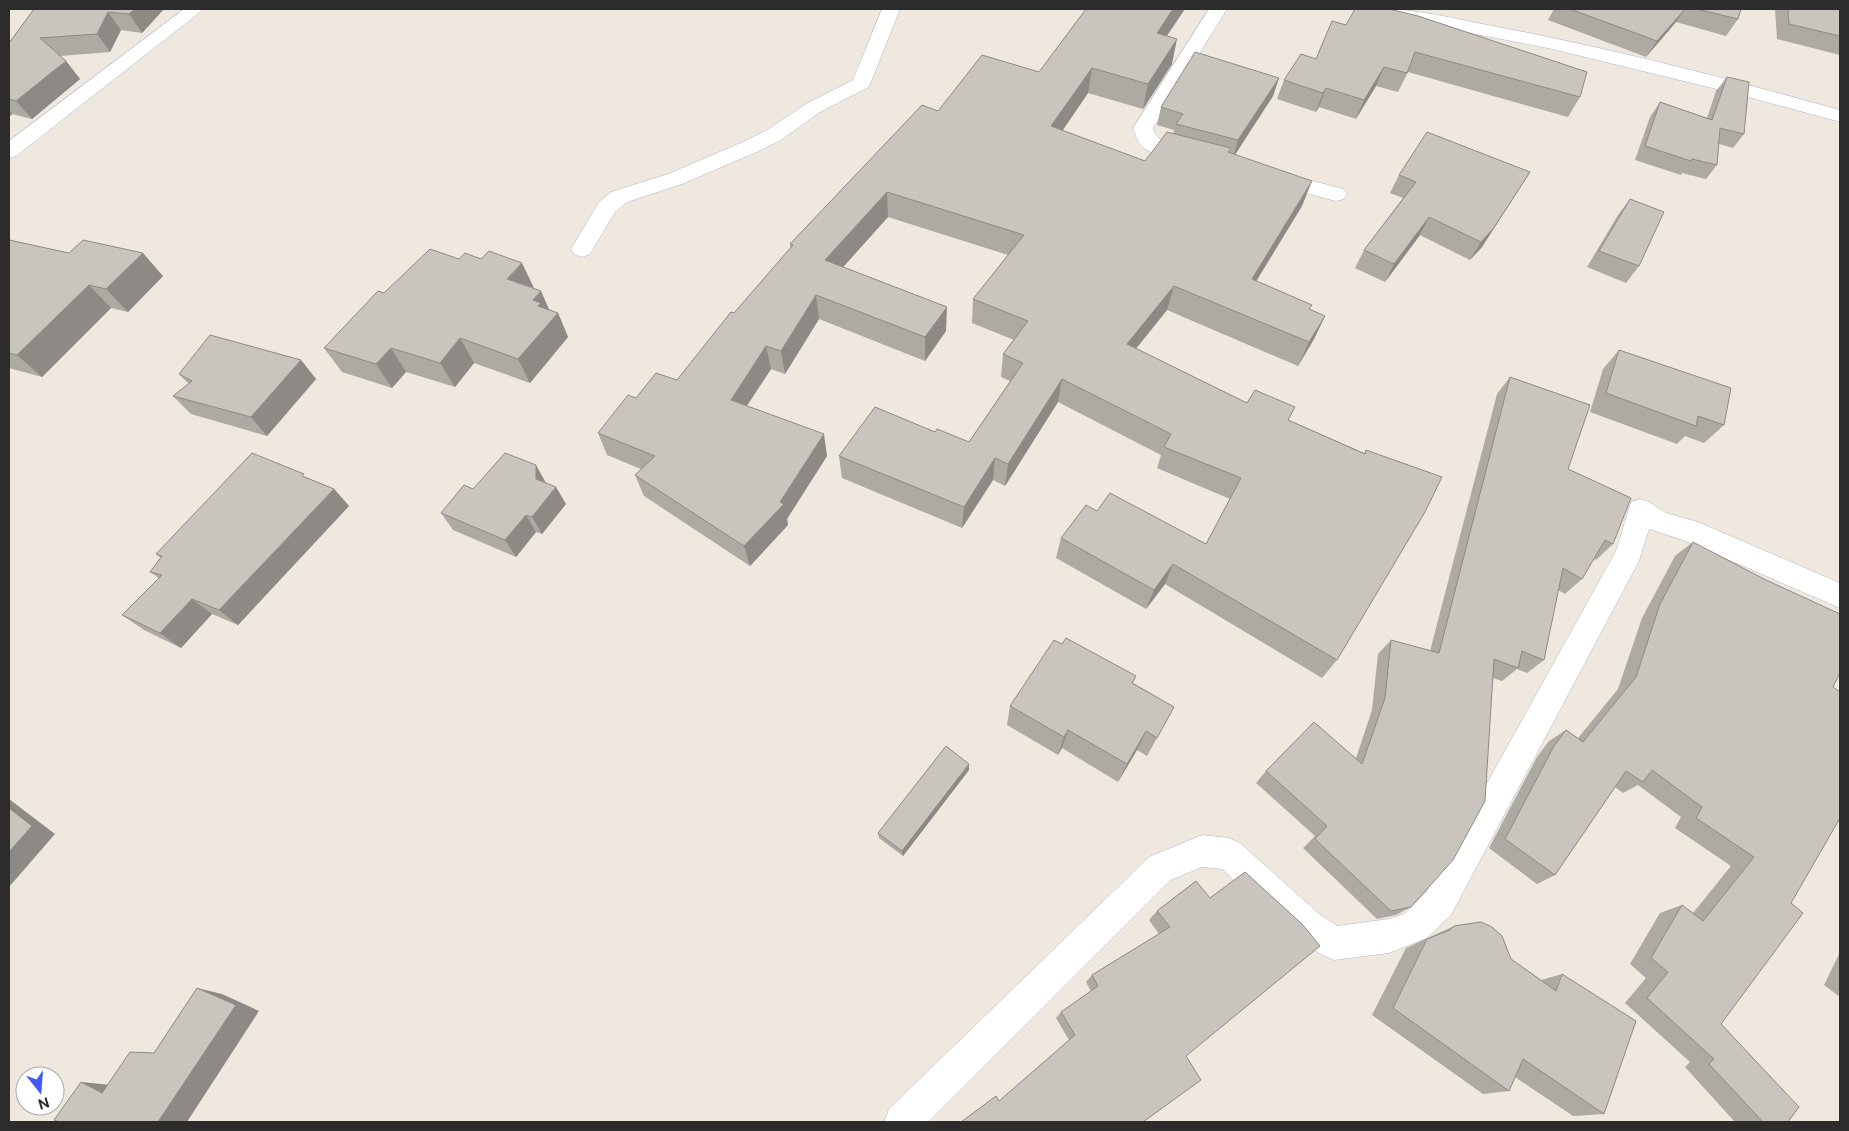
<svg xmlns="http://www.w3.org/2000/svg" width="1849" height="1131" font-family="'Public Sans',sans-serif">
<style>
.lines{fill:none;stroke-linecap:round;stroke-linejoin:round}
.street-casing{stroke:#b2b4bf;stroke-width:1}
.secondary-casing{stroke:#b2b4bf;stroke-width:1}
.street{fill:#fff;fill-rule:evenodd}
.secondary{fill:#fff;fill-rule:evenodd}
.wall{fill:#ada9a3}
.shaded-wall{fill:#8d8a85}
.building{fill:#c9c5be;stroke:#8d8a85}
</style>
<rect width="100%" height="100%" fill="#eee8df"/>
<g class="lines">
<defs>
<g id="street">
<path d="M 882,9 L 900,9 L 869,87 L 820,112 L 781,140 L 759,151 L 682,184 L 627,202 L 615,212 L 590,254 L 582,257 L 574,254 L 571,249 L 599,202 L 611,192 L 668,174 L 745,141 L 767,130 L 806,104 L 853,80 Z"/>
<path d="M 1209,9 L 1227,9 L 1153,128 C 1158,147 1182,147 1198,151 L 1201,156 L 1198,161 C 1184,165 1153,157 1142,146 C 1137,141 1135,134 1133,128 Z"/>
<path d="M 1362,9 C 1406,6 1450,18 1493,26 C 1610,48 1726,78 1840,110 L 1840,122 L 1741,95 L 1548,48 L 1371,14 L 1365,13 Z"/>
<path d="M 1274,171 L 1344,189 L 1347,194 L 1344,199 L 1336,201 L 1267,183 L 1263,178 L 1267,173 Z"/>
<path d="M 1640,499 L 1649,502 L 1666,513 L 1698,522 L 1840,583 L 1840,608 L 1683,540 L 1649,529 L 1639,561 L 1451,915 L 1427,938 L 1389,953 L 1334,960 L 1322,955 L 1294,937 L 1222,869 L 1202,867 L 1171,880 L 928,1122 L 884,1122 L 889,1109 L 1149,857 L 1202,835 L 1229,838 L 1240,843 L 1318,913 L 1337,926 L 1389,919 L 1404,914 L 1427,891 L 1616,551 L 1631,502 Z"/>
</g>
<path id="secondary" d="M 184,9 L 204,9 L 16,156 L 9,158 L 9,141 Z"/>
</defs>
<use href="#street" class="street-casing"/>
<use href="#secondary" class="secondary-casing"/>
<use href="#street" class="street"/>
<use href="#secondary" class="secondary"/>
</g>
<g class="wall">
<path d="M 34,9 L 164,9 L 142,33 L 121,30 L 110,52 L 60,56 L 66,61 L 80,79 L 32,119 L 12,114 L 9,117 L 9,43 Z"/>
<path d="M 1554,9 L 1741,9 L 1738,19 L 1726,36 L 1676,22 L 1646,57 L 1548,20 Z"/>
<path d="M 1775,9 L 1840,9 L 1840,55 L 1777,39 Z"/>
<path d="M 1332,21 L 1580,97 L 1568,117 L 1408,72 L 1398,92 L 1376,86 L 1356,119 L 1319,107 L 1316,112 L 1277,99 L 1284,80 L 1316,59 Z"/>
<path d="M 1167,36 L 1172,64 L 1143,109 L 1088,93 L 1062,131 L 1145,161 L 1173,134 L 1174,130 L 1157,125 L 1161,107 L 1279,78 L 1273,96 L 1235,154 L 1302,206 L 1256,281 L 1310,309 L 1325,316 L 1314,339 L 1298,366 L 1167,310 L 1136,349 L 1247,403 L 1289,420 L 1364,453 L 1366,450 L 1337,660 L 1322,678 L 1165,584 L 1146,609 L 1056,558 L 1061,538 L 1097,511 L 1206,544 L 1230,499 L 1157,468 L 1161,455 L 1058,402 L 1005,486 L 993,480 L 962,528 L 842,478 L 839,456 L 935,432 L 969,442 L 1010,381 L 1001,377 L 1003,354 L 1014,340 L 972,323 L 973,299 L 1008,255 L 888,217 L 843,267 L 946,331 L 925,361 L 819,319 L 785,374 L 771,369 L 747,406 L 827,456 L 787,519 L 788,525 L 750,566 L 644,496 L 635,475 L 641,469 L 607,455 L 598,433 L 636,398 L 677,380 L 734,313 L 790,249 L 790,244 L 938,111 L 1039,72 Z"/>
<path d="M 1727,77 L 1744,134 L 1733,148 L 1719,144 L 1717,165 L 1706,179 L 1682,173 L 1681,175 L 1635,160 L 1650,117 L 1660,102 L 1707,118 L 1716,91 Z"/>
<path d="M 1530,172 L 1482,247 L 1470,260 L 1420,235 L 1385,282 L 1355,268 L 1364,250 L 1403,198 L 1390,193 L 1399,175 Z"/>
<path d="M 1630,199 L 1639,266 L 1626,283 L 1587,267 L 1618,215 Z"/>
<path d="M 9,238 L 11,240 L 163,276 L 128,312 L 111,308 L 42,377 L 9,368 Z"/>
<path d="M 534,289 L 549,310 L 558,313 L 568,337 L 530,383 L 474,363 L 455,387 L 406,372 L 392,388 L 342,372 L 324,348 L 384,293 Z"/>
<path d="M 1619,350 L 1724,425 L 1704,443 L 1685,436 L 1677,444 L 1590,412 L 1603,369 Z"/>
<path d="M 301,360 L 316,379 L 267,436 L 191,414 L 173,396 L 189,384 L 179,374 Z"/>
<path d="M 1510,377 L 1568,469 L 1613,544 L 1596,560 L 1594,559 L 1582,579 L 1565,594 L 1558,590 L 1544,660 L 1527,673 L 1517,669 L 1502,681 L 1493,678 L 1411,907 L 1396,915 L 1377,919 L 1303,848 L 1315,836 L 1256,783 L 1266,771 L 1356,758 L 1372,710 L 1378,654 L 1391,640 L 1430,651 L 1497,394 Z"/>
<path d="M 307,478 L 334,489 L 349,506 L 238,625 L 212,614 L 181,648 L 144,630 L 122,615 L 159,578 L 150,572 L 161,558 L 156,554 Z"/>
<path d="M 546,483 L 566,504 L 542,534 L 536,532 L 516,557 L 453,530 L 441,513 L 473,489 Z"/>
<path d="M 1693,542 L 1833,687 L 1721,1024 L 1788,1122 L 1735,1122 L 1685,1067 L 1690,1062 L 1625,1003 L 1646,978 L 1630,964 L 1660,913 L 1682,905 L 1693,913 L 1731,866 L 1675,828 L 1681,817 L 1638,785 L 1623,793 L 1615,787 L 1555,875 L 1537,884 L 1489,848 L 1537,757 L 1549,741 L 1566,730 L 1578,738 L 1618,689 L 1642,618 L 1675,556 Z"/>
<path d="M 1062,644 L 1136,676 L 1133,683 L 1174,707 L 1147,756 L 1137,750 L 1118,782 L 1062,748 L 1058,755 L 1007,725 L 1010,706 Z"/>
<path d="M 969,770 L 903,856 L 879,838 L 878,833 Z"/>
<path d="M 1196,881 L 1186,1056 L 999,1101 L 1069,1040 L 1056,1018 L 1061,1012 L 1091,991 L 1086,982 L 1092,975 L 1159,934 L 1149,920 L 1157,911 Z"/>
<path d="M 1454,926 L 1511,959 L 1541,980 L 1562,974 L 1604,1114 L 1573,1116 L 1515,1077 L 1509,1091 L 1483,1094 L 1372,1015 L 1406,948 Z"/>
<path d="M 1840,952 L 1840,997 L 1824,985 Z"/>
</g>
<g class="shaded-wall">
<path d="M 135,9 L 164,9 L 142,33 L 129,14 Z"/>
<path d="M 1173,9 L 1185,9 L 1152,58 L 1157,33 Z"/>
<path d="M 1685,9 L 1676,22 L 1646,57 L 1657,41 Z"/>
<path d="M 108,12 L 121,30 L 110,52 L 97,34 Z"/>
<path d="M 1177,39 L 1172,64 L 1143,109 L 1148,84 Z"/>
<path d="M 66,61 L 80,79 L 32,119 L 16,101 Z"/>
<path d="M 1384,67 L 1376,86 L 1356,119 L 1364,100 Z"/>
<path d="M 1092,68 L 1088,93 L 1048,152 L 1051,126 Z"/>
<path d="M 1279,78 L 1273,96 L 1233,158 L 1238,140 Z"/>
<path d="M 1326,88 L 1319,107 L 1316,112 L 1323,93 Z"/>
<path d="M 9,110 L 12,114 L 9,117 Z"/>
<path d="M 1530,172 L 1482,247 L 1470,260 L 1481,242 Z"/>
<path d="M 1312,181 L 1302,206 L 1243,303 L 1252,279 Z"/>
<path d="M 887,192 L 888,217 L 827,285 L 825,260 Z"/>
<path d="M 1429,217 L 1420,235 L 1385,282 L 1394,264 Z"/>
<path d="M 143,253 L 163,276 L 128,312 L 106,289 Z"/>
<path d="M 522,263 L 534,288 L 507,279 Z"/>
<path d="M 89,285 L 111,308 L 42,377 L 17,355 Z"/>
<path d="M 1174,286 L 1167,310 L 1121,367 L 1127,344 Z"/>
<path d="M 541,291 L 552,316 L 558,313 L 568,337 L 530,383 L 518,359 L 533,300 Z"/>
<path d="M 816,295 L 819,319 L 785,374 L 781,351 Z"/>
<path d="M 947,307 L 946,331 L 925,361 L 925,337 Z"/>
<path d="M 1325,316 L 1314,339 L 1298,366 L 1309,342 Z"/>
<path d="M 460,338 L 474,363 L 455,387 L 440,363 Z"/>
<path d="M 766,346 L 771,369 L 736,422 L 731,400 Z"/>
<path d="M 391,348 L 406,372 L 392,388 L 376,364 Z"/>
<path d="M 301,360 L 316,379 L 267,436 L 251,417 Z"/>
<path d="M 1062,379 L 1058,402 L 1005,486 L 1008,464 Z"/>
<path d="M 824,434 L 827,456 L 787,519 L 788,525 L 750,566 L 744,546 L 780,502 Z"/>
<path d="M 995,458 L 993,480 L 962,528 L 964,507 Z"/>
<path d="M 536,465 L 546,483 L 536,479 Z"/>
<path d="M 556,487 L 566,504 L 542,534 L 532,517 Z"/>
<path d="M 334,489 L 349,506 L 238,625 L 219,610 Z"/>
<path d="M 526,515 L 536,532 L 516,557 L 505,540 Z"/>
<path d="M 1173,564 L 1165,584 L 1146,609 L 1154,590 Z"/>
<path d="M 192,599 L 212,614 L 181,648 L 160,633 Z"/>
<path d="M 1068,730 L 1062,748 L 1058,755 L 1064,737 Z"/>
<path d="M 1146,731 L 1137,750 L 1118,782 L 1127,764 Z"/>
<path d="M 969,764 L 969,770 L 903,856 L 902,851 Z"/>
<path d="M 9,799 L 55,834 L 9,887 Z"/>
<path d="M 197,988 L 222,994 L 259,1011 L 187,1122 L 158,1122 Z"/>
<path d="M 81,1082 L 111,1085 L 102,1093 Z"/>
</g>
<g class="building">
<path d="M 34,9 L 135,9 L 129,14 L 108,12 L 97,34 L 40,38 L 66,61 L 16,101 L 9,99 L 9,43 Z"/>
<path d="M 1086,9 L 1173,9 L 1157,33 L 1177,39 L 1148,84 L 1092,68 L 1051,126 L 1145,161 L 1167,132 L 1231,148 L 1228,152 L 1312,181 L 1252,279 L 1312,305 L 1309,309 L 1325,316 L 1309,342 L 1174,286 L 1127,344 L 1247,403 L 1255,390 L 1295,407 L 1288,420 L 1365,454 L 1366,450 L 1442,477 L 1425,512 L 1337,660 L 1173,564 L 1154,590 L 1061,538 L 1086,505 L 1097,511 L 1110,493 L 1206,544 L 1241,478 L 1164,447 L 1171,434 L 1062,379 L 1008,464 L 995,458 L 964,507 L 839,456 L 875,407 L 935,432 L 937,429 L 969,442 L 1023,363 L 1003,354 L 1028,321 L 973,299 L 1024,235 L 887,192 L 825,260 L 947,307 L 925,337 L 816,295 L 781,351 L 766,346 L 731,400 L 824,434 L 780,502 L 784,504 L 744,546 L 635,475 L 655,456 L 598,433 L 628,395 L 636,398 L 656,373 L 677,380 L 731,312 L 734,313 L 793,245 L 790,244 L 922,105 L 938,111 L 982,55 L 1039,72 Z"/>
<path d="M 1355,9 L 1389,9 L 1418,16 L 1587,72 L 1580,97 L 1415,52 L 1407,73 L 1384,67 L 1364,100 L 1326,88 L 1323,93 L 1284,80 L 1301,54 L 1316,59 L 1332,21 L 1346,25 Z"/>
<path d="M 1570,9 L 1685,9 L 1657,41 Z"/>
<path d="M 1697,9 L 1741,9 L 1738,19 Z"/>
<path d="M 1788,9 L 1840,9 L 1840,36 L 1789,24 Z"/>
<path d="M 1195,52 L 1279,78 L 1238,140 L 1176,124 L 1183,114 L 1161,107 Z"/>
<path d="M 1727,77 L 1749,82 L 1744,134 L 1720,128 L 1717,165 L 1692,159 L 1691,161 L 1645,146 L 1660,102 L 1712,120 Z"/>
<path d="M 1427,132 L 1530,172 L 1493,229 L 1481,242 L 1429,217 L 1394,264 L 1364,250 L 1416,182 L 1399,175 Z"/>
<path d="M 1630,199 L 1664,212 L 1639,266 L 1599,251 Z"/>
<path d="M 9,240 L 69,253 L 83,240 L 143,253 L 106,289 L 89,285 L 17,355 L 9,353 Z"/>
<path d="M 430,249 L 459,259 L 465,253 L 481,259 L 489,251 L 522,263 L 507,279 L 541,291 L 533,300 L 541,303 L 538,306 L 558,313 L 518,359 L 460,338 L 440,363 L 391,348 L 376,364 L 324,348 L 378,291 L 384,293 Z"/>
<path d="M 210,335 L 301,360 L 251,417 L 173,396 L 192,381 L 179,374 Z"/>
<path d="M 1619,350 L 1731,388 L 1724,425 L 1698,416 L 1696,426 L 1606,393 Z"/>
<path d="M 1510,377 L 1590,405 L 1568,469 L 1631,498 L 1613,544 L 1605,540 L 1582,579 L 1563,568 L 1544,660 L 1522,651 L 1518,668 L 1494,659 L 1485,801 L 1453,860 L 1411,907 L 1391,911 L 1315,839 L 1327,826 L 1266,771 L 1314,722 L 1362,764 L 1385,698 L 1391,640 L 1439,653 Z"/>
<path d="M 252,453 L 304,474 L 302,476 L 334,489 L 219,610 L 192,599 L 160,633 L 122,615 L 162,575 L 150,572 L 162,556 L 156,554 Z"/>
<path d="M 505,453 L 536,465 L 536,479 L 556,487 L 532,517 L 526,515 L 505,540 L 441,513 L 464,485 L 473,489 Z"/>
<path d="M 1693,542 L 1764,579 L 1840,614 L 1840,673 L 1833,687 L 1840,692 L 1840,818 L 1791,903 L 1803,913 L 1721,1024 L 1799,1107 L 1788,1122 L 1763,1122 L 1709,1064 L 1714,1059 L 1647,998 L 1668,972 L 1651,958 L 1682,905 L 1703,921 L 1754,857 L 1696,818 L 1702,807 L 1652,770 L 1643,782 L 1626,771 L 1555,875 L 1505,839 L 1554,746 L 1566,730 L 1583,742 L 1636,677 L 1660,604 Z"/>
<path d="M 1066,638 L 1136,676 L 1132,683 L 1174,707 L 1157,738 L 1146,731 L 1127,764 L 1068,730 L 1064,737 L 1010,706 L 1054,640 L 1062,644 Z"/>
<path d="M 946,746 L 969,764 L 902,851 L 878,833 Z"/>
<path d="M 9,808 L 32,826 L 9,852 Z"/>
<path d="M 1245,872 L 1302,924 L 1320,946 L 1186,1056 L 1201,1080 L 1143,1122 L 961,1122 L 996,1096 L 999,1101 L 1075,1035 L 1061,1012 L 1098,986 L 1092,975 L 1170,927 L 1157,911 L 1196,881 L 1210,898 Z"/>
<path d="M 1481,922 L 1492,927 L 1502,936 L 1511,959 L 1556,991 L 1562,974 L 1636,1021 L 1604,1114 L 1523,1059 L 1509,1091 L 1393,1008 L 1427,939 L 1450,930 L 1454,926 Z"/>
<path d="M 197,988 L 236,1005 L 158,1122 L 59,1122 L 54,1120 L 81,1082 L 102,1093 L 130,1052 L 154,1053 Z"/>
</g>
<rect width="1849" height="1131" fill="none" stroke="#2c2c2c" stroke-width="20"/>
<g transform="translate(40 1091) rotate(163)"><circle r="24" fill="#ffffff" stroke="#ababab"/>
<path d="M0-4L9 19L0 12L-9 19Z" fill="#3f59fa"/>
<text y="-8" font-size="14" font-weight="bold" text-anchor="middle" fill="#2c2c2c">N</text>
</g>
</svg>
